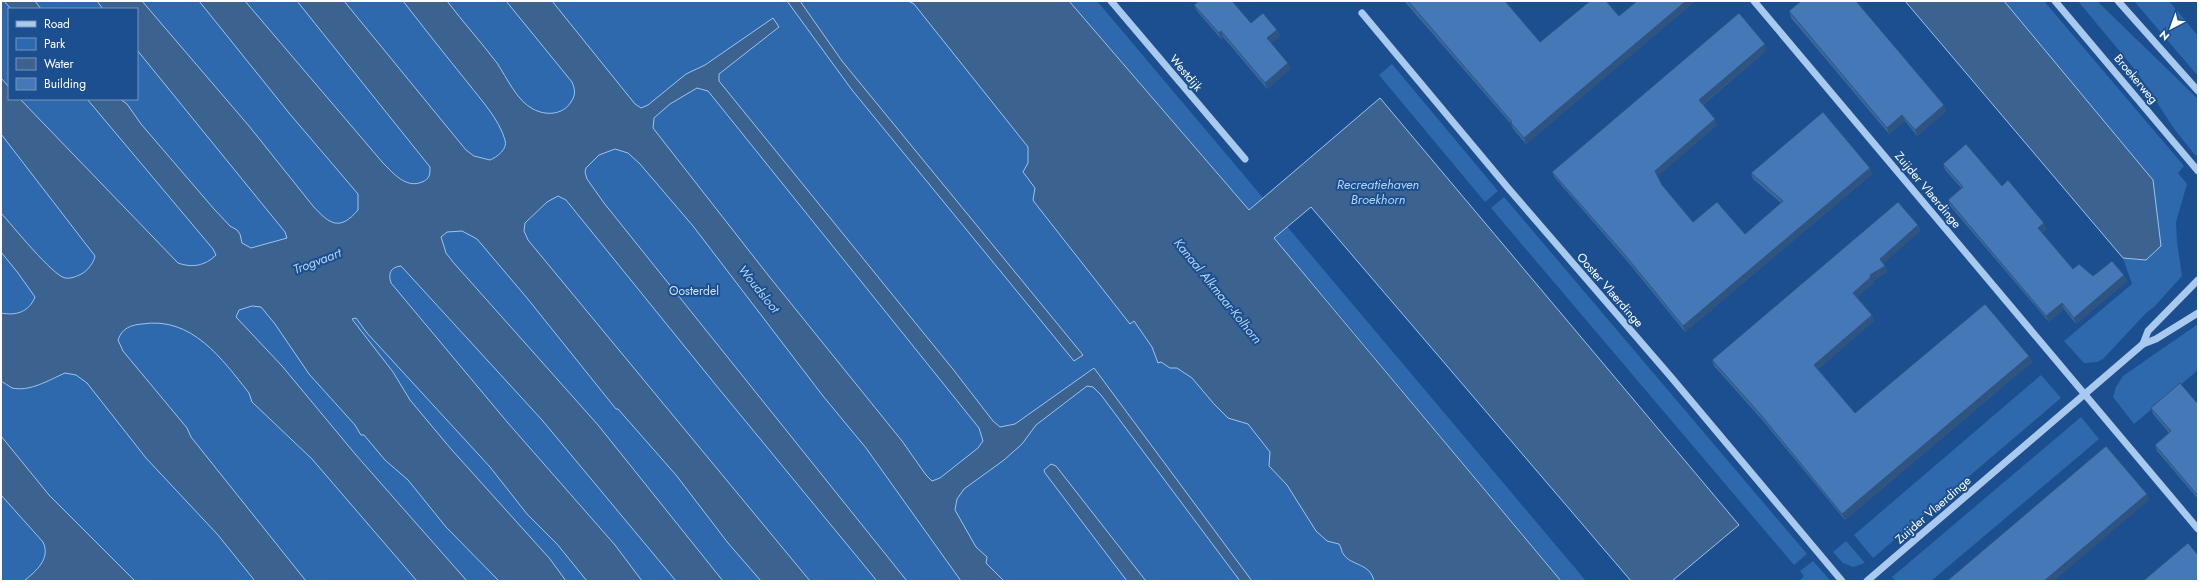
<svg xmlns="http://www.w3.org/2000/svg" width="2199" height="582" font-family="Jost,sans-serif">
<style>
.green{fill:#2e69ad;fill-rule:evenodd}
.water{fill:#3c6290;stroke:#9cc4f0;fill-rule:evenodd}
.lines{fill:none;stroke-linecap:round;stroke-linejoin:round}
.minor{stroke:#a9c9ee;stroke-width:7}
.wall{fill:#3a679d}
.shaded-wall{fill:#305480}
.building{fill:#4478b7;stroke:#305480}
.labels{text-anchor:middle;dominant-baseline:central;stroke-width:4;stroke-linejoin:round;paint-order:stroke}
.street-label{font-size:12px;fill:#fff;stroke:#1b4f8f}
.park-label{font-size:12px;fill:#cfe3fa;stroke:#1b4f8f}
.water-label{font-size:13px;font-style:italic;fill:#b5d3f5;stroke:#1b4f8f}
</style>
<rect width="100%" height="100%" fill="#1b4f8f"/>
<g class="green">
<path d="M 1,1 L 919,1 L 1387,581 L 1,581 ZM 9,9 L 137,9 L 137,99 L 9,99 Z"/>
<path d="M 1069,1 L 1097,1 L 1586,581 L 1561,581 L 1332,306 Z"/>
<path d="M 2004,1 L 2044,1 L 2184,166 L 2178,173 L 2187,184 L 2176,222 L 2177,242 L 2182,276 L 2154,307 L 2147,312 L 2103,359 L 2097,362 L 2084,363 L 2064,341 L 2132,284 L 2123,258 L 2146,260 L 2153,181 Z"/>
<path d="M 2078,1 L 2097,1 L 2198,99 L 2198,154 L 2196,156 L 2175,130 L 2136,71 Z"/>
<path d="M 2134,1 L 2169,1 L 2198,36 L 2198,76 Z"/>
<path d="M 1392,64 L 1498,191 L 1485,202 L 1379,75 Z"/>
<path d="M 1504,197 L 1807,554 L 1794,565 L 1491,208 Z"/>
<path d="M 2198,324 L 2198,370 L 2134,424 L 2113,397 L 2116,387 L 2123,376 Z"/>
<path d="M 2041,375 L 2061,398 L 1873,558 L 1854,535 Z"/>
<path d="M 2081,417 L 2099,439 L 1931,581 L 1895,581 L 1892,577 Z"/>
<path d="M 1846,541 L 1865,563 L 1853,567 L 1843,563 L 1833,552 Z"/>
<path d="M 1813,561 L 1829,579 L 1829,581 L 1799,581 L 1804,576 L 1800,571 Z"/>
</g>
<g class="water">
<path d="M 4,1 L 35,1 L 41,9 L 11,9 Z"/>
<path d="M 97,1 L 142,1 L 249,126 L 313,206 C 330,225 340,231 358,210 L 358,194 L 289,113 L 199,1 L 245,1 L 383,163 C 393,173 406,189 422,182 C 430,179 430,174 430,167 L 297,1 L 344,1 L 466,150 L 474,156 L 490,160 C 497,157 508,149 505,140 C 499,119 481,100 468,83 C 446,56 424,28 403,1 L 447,1 C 463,22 481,42 497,63 C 507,78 517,101 533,109 C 546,116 563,115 571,102 C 576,95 575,89 572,82 L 506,1 L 552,1 L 635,104 L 641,108 L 648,105 L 686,74 L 705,65 L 773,18 L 779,27 L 719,74 L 719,81 L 952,368 L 993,421 L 1000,427 L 1015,424 L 1094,368 L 1252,581 L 1240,581 L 1101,395 L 1093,387 L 1087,386 L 1036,425 L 1022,444 L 1004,460 L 964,489 L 957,499 L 955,510 L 976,547 L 987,557 L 986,563 L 1004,581 L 961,581 L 866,448 L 823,396 L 693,226 L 640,164 L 628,153 L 615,149 L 599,155 L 586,168 L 585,172 L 587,179 L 604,203 L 907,581 L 877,581 L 715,384 L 566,200 L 558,196 L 547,202 L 525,223 L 524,231 L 528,240 L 810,581 L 761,581 L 728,543 L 676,475 L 618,409 L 616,409 L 527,298 L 477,239 L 462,231 L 447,232 L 441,237 L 446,253 L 453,262 L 598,425 L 723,581 L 676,581 L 542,420 L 401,266 C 390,267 388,274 391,283 L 508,423 L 615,545 L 642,581 L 587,581 L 557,544 L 527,514 L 490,467 L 367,333 L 356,318 L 352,319 L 393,372 L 410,400 L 451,449 L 550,559 L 566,581 L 499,581 L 446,527 L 408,480 L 385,460 L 364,435 L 361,435 L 355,425 L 309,374 L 275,324 L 261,307 L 252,306 L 239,310 L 236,317 L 282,366 L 356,455 L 467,581 L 417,581 L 312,459 L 252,402 L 249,393 C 222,359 192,316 142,324 C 131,325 122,328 118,340 L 123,351 L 187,428 L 191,437 L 306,581 L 255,581 L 218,535 L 146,458 L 87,383 L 76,375 L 65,373 C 49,380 30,392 12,388 C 8,386 5,383 1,381 L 1,313 C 16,316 29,312 35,297 L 18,273 L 1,252 L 1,213 C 12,225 52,275 65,278 C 71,279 78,276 83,273 C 88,270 94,262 95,256 L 1,134 L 1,78 L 9,87 L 9,99 L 20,99 L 178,263 C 192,268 205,266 216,255 L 213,249 L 87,99 L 120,99 L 127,104 L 141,124 L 214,209 L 230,226 L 237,230 L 240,234 L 242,243 L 251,248 L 287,238 L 285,232 L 137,50 L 137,9 L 103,9 ZM 697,88 L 708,91 L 979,428 L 983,441 L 978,448 L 940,478 L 932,481 L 926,475 L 902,441 L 768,275 L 653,128 L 654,118 L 670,104 Z"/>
<path d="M 787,1 L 800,1 L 842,61 L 1083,355 L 1074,361 L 852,90 Z"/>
<path d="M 908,1 L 1069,1 L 1249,210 L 1380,98 L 1739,525 L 1672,581 L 1631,581 L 1311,207 L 1274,238 L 1561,581 L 1374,581 C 1370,563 1352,566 1344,555 C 1341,552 1342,548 1339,544 L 1327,541 L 1316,531 L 1287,485 L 1269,466 L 1270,452 L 1248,424 L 1228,418 L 1214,404 L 1192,378 L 1177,368 L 1170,368 L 1161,362 L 1158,363 L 1152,347 L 1134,321 L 1130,324 L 1035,203 L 1033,200 L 1035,188 L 1023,172 L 1028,163 L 1028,147 L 914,4 Z"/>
<path d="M 1905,1 L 2004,1 L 2153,180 L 2161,246 L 2146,260 L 2123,258 Z"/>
<path d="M 1,436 L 49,495 L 135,581 L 24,581 C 36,571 51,559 43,542 L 1,495 Z"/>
<path d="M 1051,464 L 1056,466 L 1146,581 L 1127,581 L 1045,473 L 1044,470 Z"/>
</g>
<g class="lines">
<g class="minor">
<path d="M 1111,1 L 1245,159"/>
<path d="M 1754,1 L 2198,529"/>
<path d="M 2055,1 L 2198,171"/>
<path d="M 2118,1 L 2198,91"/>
<path d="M 1362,13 L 1508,188 L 1671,377 L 1842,581"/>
<path d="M 2143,344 L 2148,331 L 2198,280"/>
<path d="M 1867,581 L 2143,344 L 2156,339 L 2198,313"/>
</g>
</g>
<g class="wall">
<path d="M 1404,1 L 1505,1 L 1540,42 L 1619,16 L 1637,1 L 1695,1 L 1526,144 L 1513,129 L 1511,124 Z"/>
<path d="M 1194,5 L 1251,23 L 1277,30 L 1280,36 L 1271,43 L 1290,69 L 1267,89 L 1223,37 L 1221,39 L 1197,11 Z"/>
<path d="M 1789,11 L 1944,105 L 1946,111 L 1917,136 L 1905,121 L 1889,134 L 1791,18 Z"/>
<path d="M 1767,50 L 1703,105 L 1717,125 L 1657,176 L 1662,185 L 1693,222 L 1745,234 L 1781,203 L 1753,179 L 1751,173 L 1870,168 L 1872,174 L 1685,332 L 1627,261 L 1555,178 L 1552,172 Z"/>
<path d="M 1943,164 L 2002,186 L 2046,229 L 2042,233 L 2073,269 L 2093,276 L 2124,275 L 2127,281 L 2076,324 L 2064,309 L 2049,322 L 1950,206 L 1948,200 L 1961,188 L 1945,170 Z"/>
<path d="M 1918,225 L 1920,231 L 1883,263 L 1885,266 L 1887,272 L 1873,281 L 1874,283 L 1857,297 L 1872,315 L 1874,321 L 1818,369 L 1855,413 L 2029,356 L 2032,362 L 1845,520 L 1763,421 L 1714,366 L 1712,360 Z"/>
<path d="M 2198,404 L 2198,499 L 2157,451 L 2155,445 L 2169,433 L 2153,414 L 2151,408 Z"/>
</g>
<g class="shaded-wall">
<path d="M 1686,1 L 1695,1 L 1526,144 L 1524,138 Z"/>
<path d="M 1277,30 L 1280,36 L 1270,45 L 1267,38 Z"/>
<path d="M 1221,31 L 1223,37 L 1221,39 L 1219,33 Z"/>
<path d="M 1765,44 L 1767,50 L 1701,106 L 1699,100 Z"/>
<path d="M 1288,63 L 1290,69 L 1267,89 L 1265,83 Z"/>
<path d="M 1944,105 L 1946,111 L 1917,136 L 1915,130 Z"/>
<path d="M 1902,115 L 1905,121 L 1889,134 L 1887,128 Z"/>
<path d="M 1715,119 L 1717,125 L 1657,177 L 1655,171 Z"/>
<path d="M 1870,168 L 1872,174 L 1685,332 L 1683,326 Z"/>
<path d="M 2044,223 L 2046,229 L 2040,234 L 2038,228 Z"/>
<path d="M 1918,225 L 1920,231 L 1882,265 L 1880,259 Z"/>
<path d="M 1885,266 L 1887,272 L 1873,281 L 1874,283 L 1855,299 L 1853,293 L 1870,275 Z"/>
<path d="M 2124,275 L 2127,281 L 2076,324 L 2074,318 Z"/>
<path d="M 2062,303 L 2064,309 L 2049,322 L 2046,316 Z"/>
<path d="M 1872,315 L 1874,321 L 1816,371 L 1814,365 Z"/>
<path d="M 2029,356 L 2032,362 L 1845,520 L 1842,514 Z"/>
<path d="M 2147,494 L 2149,500 L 2054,581 L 2044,581 Z"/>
</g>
<g class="building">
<path d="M 1199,1 L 1232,1 L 1251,23 L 1263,13 L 1277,30 L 1267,38 L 1288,63 L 1265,83 L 1221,31 L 1219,33 L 1194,5 Z"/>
<path d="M 1408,1 L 1505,1 L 1540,42 L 1590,1 L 1606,1 L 1619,16 L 1637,1 L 1686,1 L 1524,138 L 1511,123 L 1512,122 Z"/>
<path d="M 1801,1 L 1856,1 L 1944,105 L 1915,130 L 1902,115 L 1887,128 L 1789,11 Z"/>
<path d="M 1739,13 L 1765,44 L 1699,100 L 1715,119 L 1655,171 L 1662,185 L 1693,222 L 1717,202 L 1745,234 L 1783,201 L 1751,173 L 1823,112 L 1870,168 L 1683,326 L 1625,255 L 1552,172 Z"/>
<path d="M 1966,144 L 2002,186 L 2008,180 L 2044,223 L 2038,228 L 2073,269 L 2079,264 L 2093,276 L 2112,261 L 2124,275 L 2074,318 L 2062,303 L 2046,316 L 1948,200 L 1963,187 L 1943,164 Z"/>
<path d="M 1898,202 L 1918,225 L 1880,259 L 1885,266 L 1870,275 L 1871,277 L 1853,293 L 1872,315 L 1814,365 L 1855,413 L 1985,304 L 2029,356 L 1842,514 L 1761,415 L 1712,360 Z"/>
<path d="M 2180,383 L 2198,404 L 2198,496 L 2155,445 L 2171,431 L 2151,408 Z"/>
<path d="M 2106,446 L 2147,494 L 2044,581 L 1947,581 Z"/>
<path d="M 2188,543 L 2198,555 L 2198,581 L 2143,581 Z"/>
</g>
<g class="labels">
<g class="street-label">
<text transform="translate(1186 73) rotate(50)">Westdijk</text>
<text transform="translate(2136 79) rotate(50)">Broekerweg</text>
<text transform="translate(1928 190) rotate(50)">Zuijder Vlaerdinge</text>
<text transform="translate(1610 290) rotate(49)">Ooster Vlaerdinge</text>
<text transform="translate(1933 510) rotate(-41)">Zuijder Vlaerdinge</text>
</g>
<g class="park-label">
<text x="694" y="291">Oosterdel</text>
</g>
<g class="water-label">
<text x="1378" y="184">Recreatiehaven<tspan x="1378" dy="15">Broekhorn</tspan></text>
<text transform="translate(317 261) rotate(-21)">Trogvaart</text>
<text transform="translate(759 289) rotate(51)">Woudsloot</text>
<text transform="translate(1218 291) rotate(51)">Kanaal Alkmaar-Kolhorn</text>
</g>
</g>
<rect width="2199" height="582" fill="none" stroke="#ffffff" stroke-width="4"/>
<rect x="8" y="8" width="130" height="92" fill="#1b4f8f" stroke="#7695bc"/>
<rect x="16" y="21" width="20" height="6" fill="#a9c9ee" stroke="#7695bc"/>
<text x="44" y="28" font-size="12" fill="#ffffff">Road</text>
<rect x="16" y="38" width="20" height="12" fill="#2e69ad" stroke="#7695bc"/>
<text x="44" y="48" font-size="12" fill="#ffffff">Park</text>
<rect x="16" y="58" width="20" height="12" fill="#3c6290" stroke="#7695bc"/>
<text x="44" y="68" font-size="12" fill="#ffffff">Water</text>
<rect x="16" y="78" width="20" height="12" fill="#4478b7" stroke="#7695bc"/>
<text x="44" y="88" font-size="12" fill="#ffffff">Building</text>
<g transform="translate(2171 28) rotate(221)" stroke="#1b4f8f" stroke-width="3" paint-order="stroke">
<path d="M0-3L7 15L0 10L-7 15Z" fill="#ffffff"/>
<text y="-6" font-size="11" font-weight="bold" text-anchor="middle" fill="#ffffff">N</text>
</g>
</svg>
